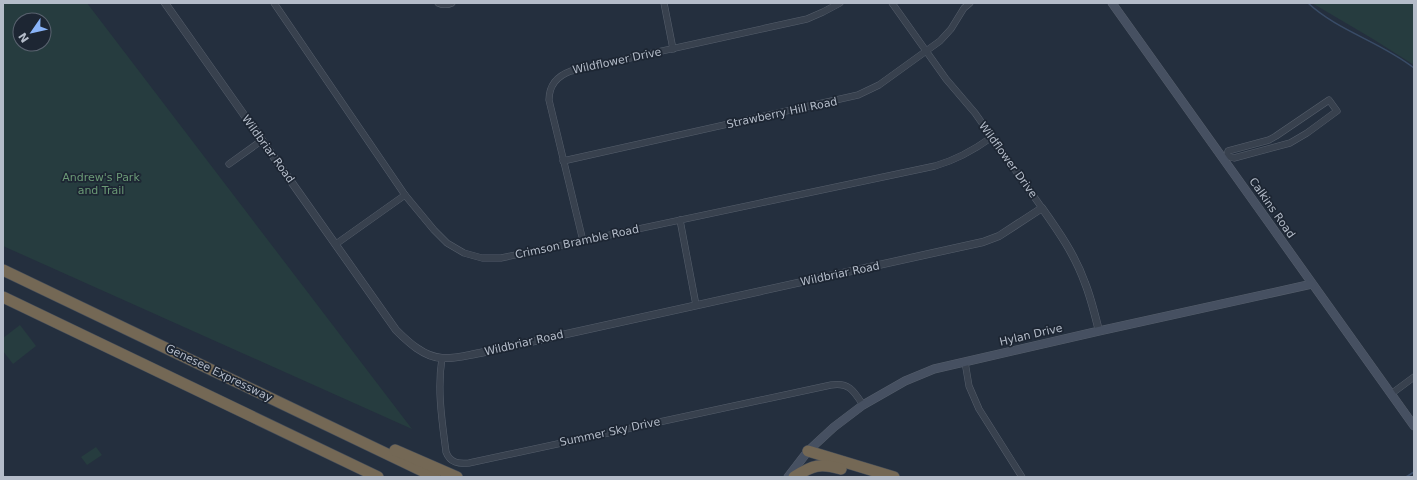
<svg xmlns="http://www.w3.org/2000/svg" width="1417" height="480" font-family="'DejaVu Sans',sans-serif">
<style>
.green{fill:#263c3f;fill-rule:evenodd}
.lines{fill:none;stroke-linecap:round;stroke-linejoin:round}
.stream{stroke:#394c67;stroke-width:1.5}
.minor-casing{stroke:#565f6c;stroke-width:7}
.tertiary-casing{stroke:#565f6c;stroke-width:8}
.secondary-casing{stroke:#565f6c;stroke-width:9}
.motorway-casing{stroke:#434c59;stroke-width:12}
.minor{stroke:#38414e;stroke-width:6}
.tertiary{stroke:#38414e;stroke-width:7}
.secondary{stroke:#465061;stroke-width:8}
.motorway{stroke:#746855;stroke-width:11}
.labels{text-anchor:middle;dominant-baseline:central;stroke-width:3.5;stroke-linejoin:round;paint-order:stroke}
.street-label{font-size:11px;fill:#b4bcc9;stroke:#1d2633}
.park-label{font-size:11px;fill:#6b9a76;stroke:#1d2633}
</style>
<rect width="100%" height="100%" fill="#242f3e"/>
<g class="green">
<path d="M 3,3 L 87,3 L 412,429 L 3,246 ZM 20,20 L 44,20 L 44,44 L 20,44 Z"/>
<path d="M 1312,3 L 1414,3 L 1414,65 L 1373,39 Z"/>
<path d="M 20,325 L 36,346 L 13,364 L 3,351 L 3,338 Z"/>
<path d="M 96,447 L 102,455 L 87,465 L 81,457 Z"/>
</g>
<g class="lines">
<g class="stream">
<path d="M 1308,3 C 1338,31 1381,42 1414,68"/>
<path d="M 1406,477 L 1414,472"/>
</g>
<defs>
<g id="minor">
<path d="M 274,3 L 405,195 L 434,230 L 447,243 L 464,253 L 482,258 L 501,258 L 935,166 C 956,160 974,150 992,137"/>
<path d="M 438,3 C 442,5 448,5 452,3"/>
<path d="M 664,3 L 673,49"/>
<path d="M 892,3 L 946,79 L 975,113 L 1042,208"/>
<path d="M 1223,158 L 1227,156 L 1234,158 L 1290,143 L 1307,133 L 1337,111 L 1329,100 L 1276,136 L 1269,140 L 1228,151 L 1227,156"/>
<path d="M 563,161 L 858,95 L 879,85 L 940,41 L 951,29 L 964,8 L 970,3"/>
<path d="M 229,164 L 261,141"/>
<path d="M 680,220 L 696,305"/>
<path d="M 583,241 L 549,100 C 549,85 557,76 571,71 L 807,19 L 823,12 L 840,3"/>
<path d="M 336,244 L 405,195"/>
<path d="M 442,358 C 437,390 442,421 446,452 C 450,463 459,464 469,463 L 831,385 C 849,382 854,391 863,405"/>
<path d="M 965,362 L 969,386 L 979,409 L 1022,477"/>
<path d="M 1391,394 L 1414,377"/>
</g>
<path id="tertiary" d="M 165,3 L 396,330 C 408,342 424,357 442,358 C 454,359 468,355 480,353 L 983,242 L 999,236 L 1042,208 C 1059,232 1075,255 1085,283 C 1091,298 1095,315 1099,331"/>
<g id="secondary">
<path d="M 1112,3 L 1414,426"/>
<path d="M 788,477 L 808,451 L 834,427 L 863,405 L 905,381 L 934,369 L 1099,331 L 1312,284"/>
</g>
<g id="motorway">
<path d="M 3,270 L 435,477"/>
<path d="M 3,297 L 378,477"/>
<path d="M 395,450 L 457,477"/>
<path d="M 808,451 L 894,477"/>
<path d="M 794,477 C 813,465 820,463 841,469"/>
</g>
</defs>
<use href="#minor" class="minor-casing"/>
<use href="#tertiary" class="tertiary-casing"/>
<use href="#secondary" class="secondary-casing"/>
<use href="#motorway" class="motorway-casing"/>
<use href="#minor" class="minor"/>
<use href="#tertiary" class="tertiary"/>
<use href="#secondary" class="secondary"/>
<use href="#motorway" class="motorway"/>
</g>
<g class="labels">
<g class="street-label">
<text transform="translate(617 61) rotate(-12)">Wildflower Drive</text>
<text transform="translate(782 113) rotate(-12)">Strawberry Hill Road</text>
<text transform="translate(268 149) rotate(54)">Wildbriar Road</text>
<text transform="translate(1008 160) rotate(54)">Wildflower Drive</text>
<text transform="translate(1272 208) rotate(55)">Calkins Road</text>
<text transform="translate(577 242) rotate(-12)">Crimson Bramble Road</text>
<text transform="translate(840 274) rotate(-12)">Wildbriar Road</text>
<text transform="translate(1031 335) rotate(-13)">Hylan Drive</text>
<text transform="translate(524 343) rotate(-13)">Wildbriar Road</text>
<text transform="translate(219 373) rotate(26)">Genesee Expressway</text>
<text transform="translate(610 432) rotate(-12)">Summer Sky Drive</text>
</g>
<g class="park-label">
<text x="101" y="177">Andrew's Park<tspan x="101" dy="13">and Trail</tspan></text>
</g>
</g>
<rect width="1417" height="480" fill="none" stroke="#b4bcc9" stroke-width="8"/>
<g transform="translate(32 32) rotate(236)"><circle r="19" fill="#1d2633" stroke="#59626f"/>
<path d="M0-3L7 15L0 10L-7 15Z" fill="#8ab4f8"/>
<text y="-6" font-size="11" font-weight="bold" text-anchor="middle" fill="#b4bcc9">N</text>
</g>
</svg>
